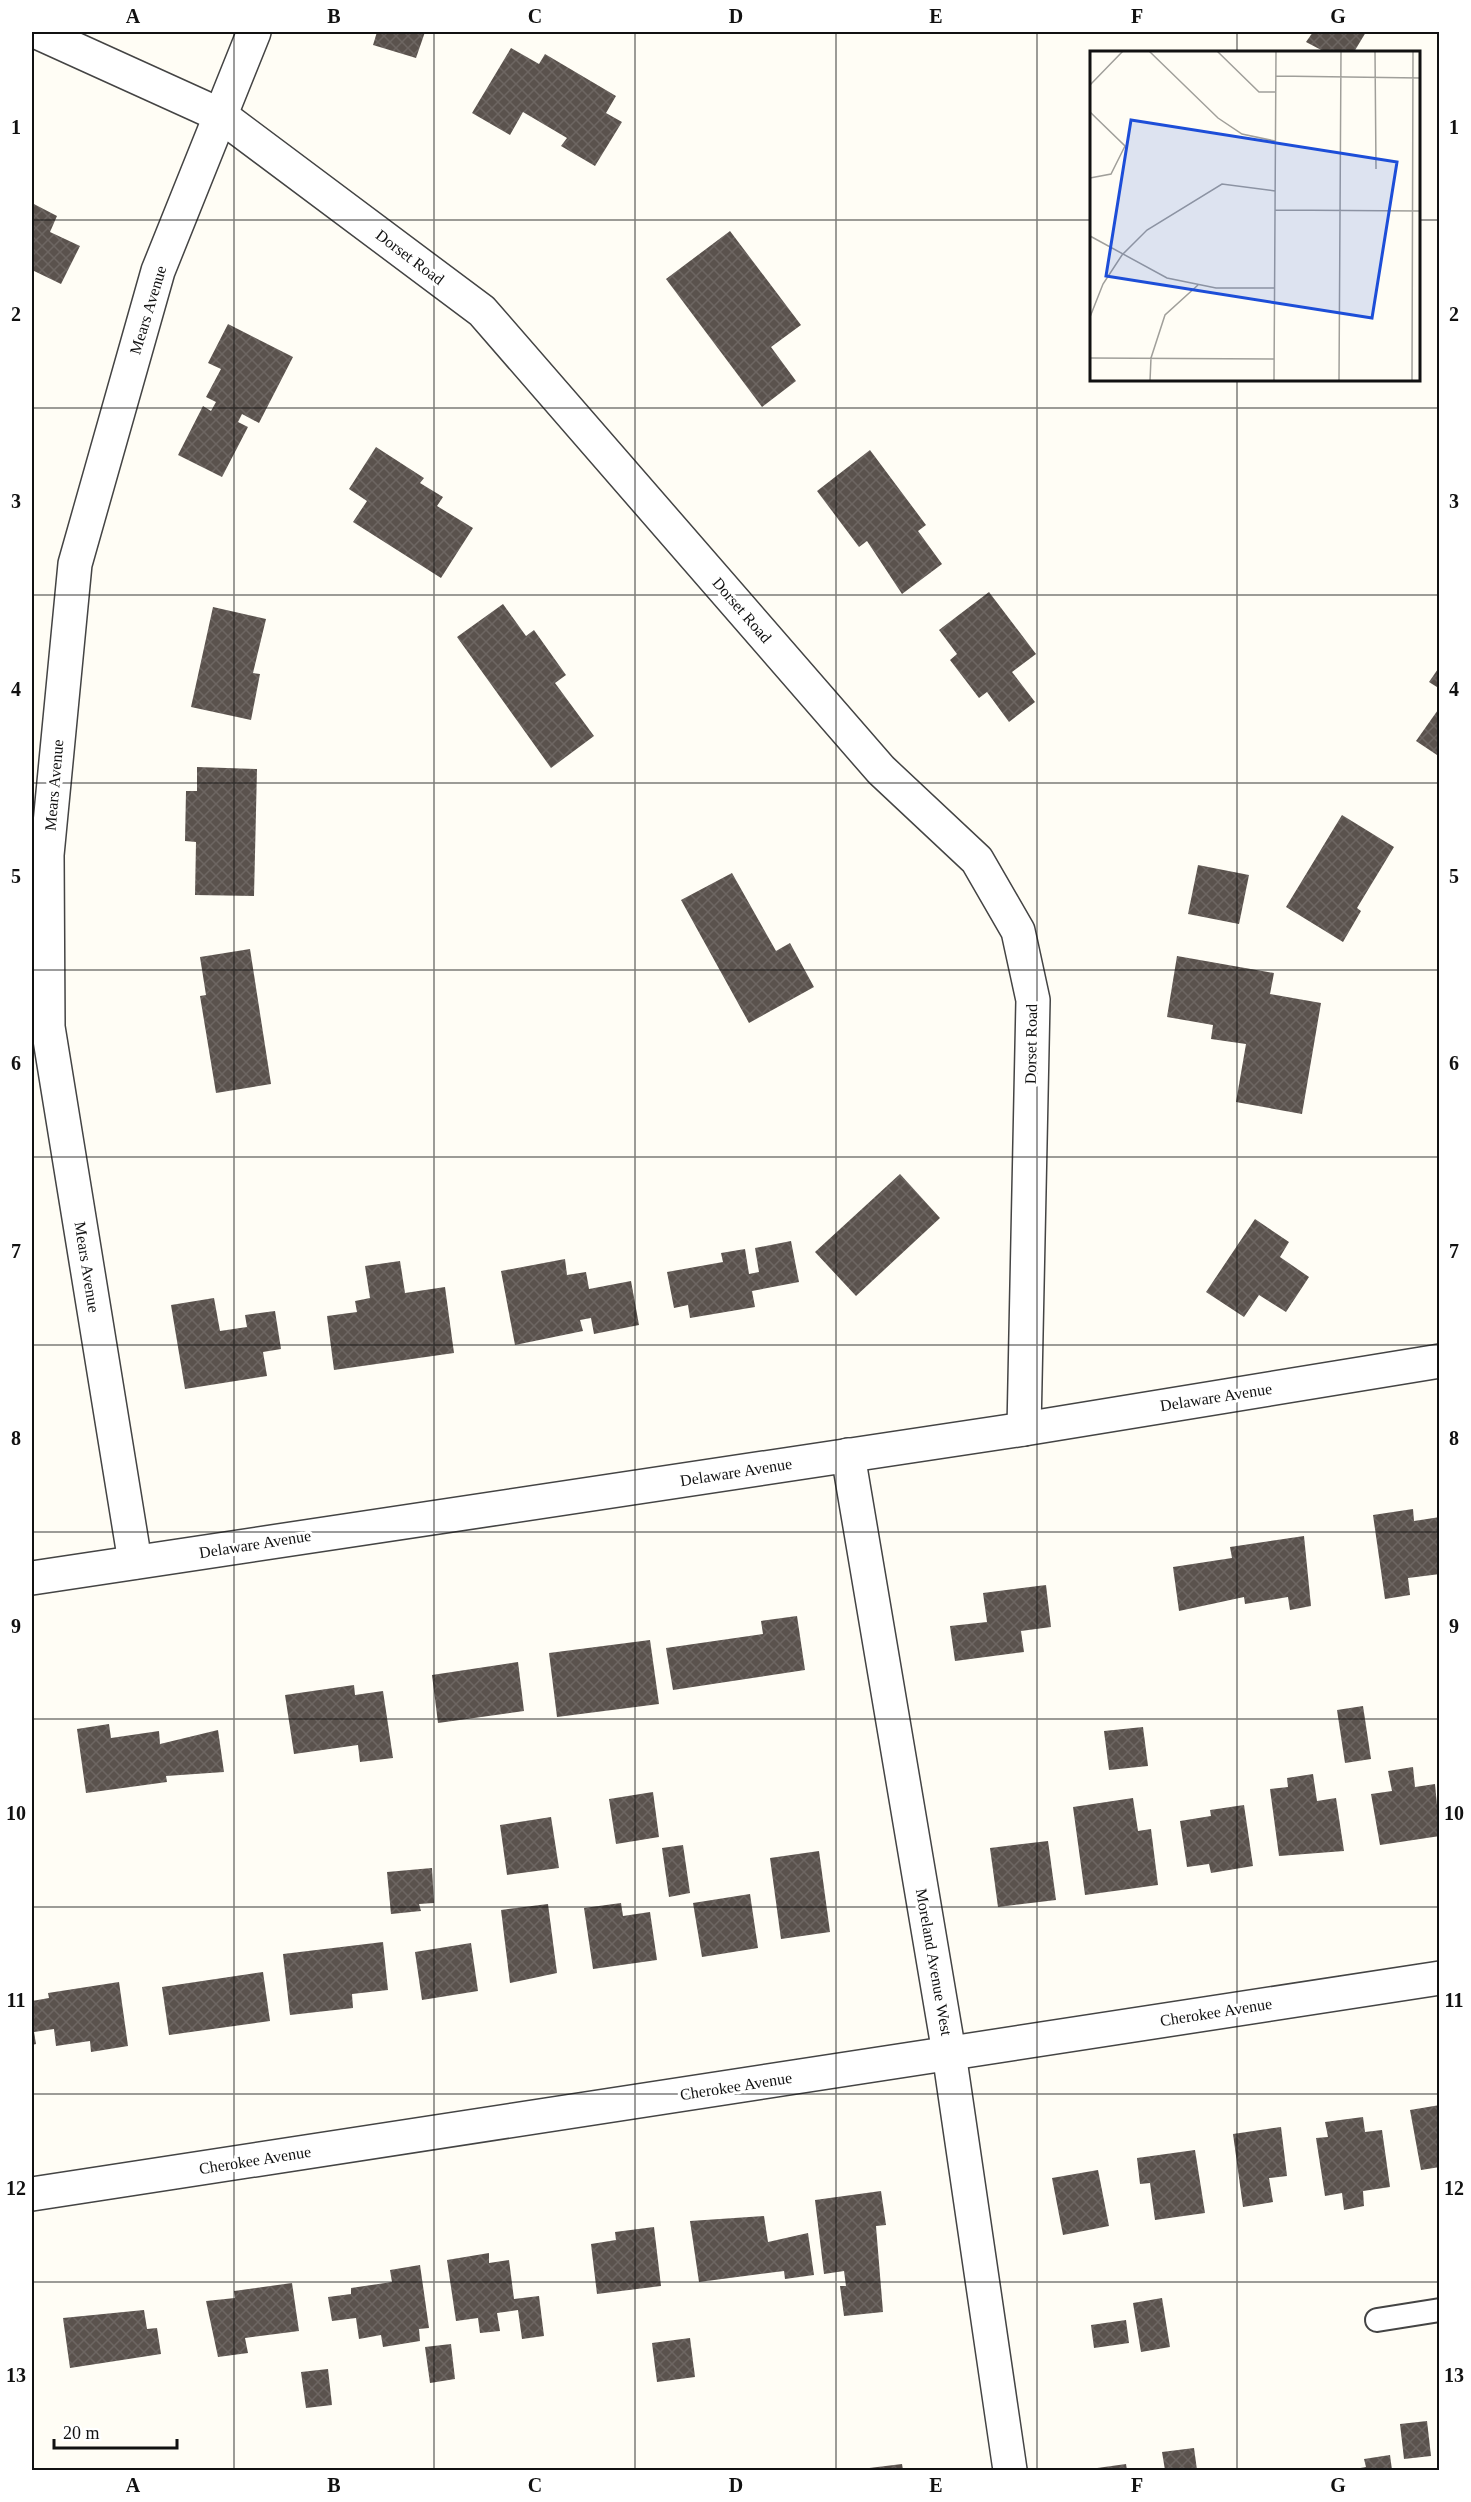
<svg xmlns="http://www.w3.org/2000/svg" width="1471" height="2502" font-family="'Times New Roman',serif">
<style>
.building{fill:url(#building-cross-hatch)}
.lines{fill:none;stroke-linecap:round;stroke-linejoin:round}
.service-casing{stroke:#444;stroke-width:26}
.minor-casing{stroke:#444;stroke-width:36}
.tertiary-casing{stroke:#444;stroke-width:36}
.service{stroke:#fff;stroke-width:22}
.minor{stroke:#fff;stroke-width:33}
.tertiary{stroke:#fff;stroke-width:33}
.grid{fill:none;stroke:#111;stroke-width:1.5;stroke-opacity:0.55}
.labels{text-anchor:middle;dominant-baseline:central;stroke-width:6;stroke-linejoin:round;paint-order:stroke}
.street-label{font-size:16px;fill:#111;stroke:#fff}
.inset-road{fill:none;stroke:#a09f9a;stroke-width:1.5}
.view{fill:#1d4ed8;fill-opacity:0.15;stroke:#1d4ed8;stroke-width:3}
.inset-edge{fill:none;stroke:#111;stroke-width:3}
.neatline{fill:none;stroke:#111;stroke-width:2}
.grid-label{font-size:20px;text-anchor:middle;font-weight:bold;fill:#111}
</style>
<defs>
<pattern id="building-cross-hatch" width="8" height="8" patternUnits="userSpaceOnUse" patternTransform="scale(1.5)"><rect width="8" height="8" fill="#5a524d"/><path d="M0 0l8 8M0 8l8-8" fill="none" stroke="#6d6662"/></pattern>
</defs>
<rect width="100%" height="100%" fill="#fffdf5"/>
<g class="building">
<path d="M 377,32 L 425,32 L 416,58 L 373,45 Z"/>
<path d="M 1313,32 L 1366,32 L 1354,52 L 1325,52 L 1306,42 Z"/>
<path d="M 511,48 L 539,64 L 545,54 L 616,96 L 606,113 L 622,122 L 595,166 L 561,146 L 567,138 L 523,112 L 510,135 L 472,113 Z"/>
<path d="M 32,203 L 57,216 L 50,232 L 80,246 L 61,284 L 32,270 Z"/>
<path d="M 730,231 L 801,325 L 771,347 L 796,381 L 762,407 L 666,279 Z"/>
<path d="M 228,324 L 293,357 L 259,423 L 242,414 L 238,422 L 248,427 L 222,477 L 178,455 L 203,406 L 211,411 L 216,402 L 206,397 L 221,369 L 208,363 Z"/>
<path d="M 376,447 L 424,478 L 420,483 L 443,497 L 437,506 L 473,528 L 441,578 L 353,522 L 367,501 L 349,489 Z"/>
<path d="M 870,450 L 926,525 L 918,531 L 942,564 L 902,594 L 867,541 L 859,547 L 817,491 Z"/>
<path d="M 989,592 L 1036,654 L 1012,672 L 1035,702 L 1009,722 L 987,692 L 979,698 L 950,660 L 957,654 L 939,630 Z"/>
<path d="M 503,604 L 526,636 L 534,630 L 566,675 L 555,683 L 594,736 L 551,768 L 457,637 Z"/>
<path d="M 213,607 L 266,619 L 253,673 L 260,674 L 251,720 L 191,707 Z"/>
<path d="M 1440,666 L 1440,689 L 1429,682 Z"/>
<path d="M 1440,707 L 1440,757 L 1416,741 Z"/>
<path d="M 197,767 L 257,769 L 254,896 L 195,895 L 196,842 L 185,841 L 186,791 L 197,791 Z"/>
<path d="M 1342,815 L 1394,847 L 1357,908 L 1361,911 L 1343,942 L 1286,907 Z"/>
<path d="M 1198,865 L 1249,875 L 1239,924 L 1188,914 Z"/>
<path d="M 732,873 L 776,951 L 790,943 L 814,987 L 749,1023 L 681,900 Z"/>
<path d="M 250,949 L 271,1084 L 216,1093 L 200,996 L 206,995 L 200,957 Z"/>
<path d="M 1177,956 L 1274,973 L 1270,994 L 1321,1003 L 1302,1114 L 1236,1102 L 1246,1044 L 1211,1039 L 1213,1025 L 1167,1017 Z"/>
<path d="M 900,1174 L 940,1218 L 856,1296 L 815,1252 Z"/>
<path d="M 1255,1219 L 1289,1242 L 1280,1257 L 1309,1277 L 1286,1312 L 1259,1295 L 1244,1317 L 1206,1292 Z"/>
<path d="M 791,1241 L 799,1282 L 752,1291 L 755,1307 L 690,1318 L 688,1305 L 674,1308 L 667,1272 L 723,1262 L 721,1253 L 745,1249 L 749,1274 L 759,1272 L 755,1248 Z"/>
<path d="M 565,1259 L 567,1275 L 586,1272 L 589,1289 L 631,1281 L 639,1325 L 594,1334 L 591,1318 L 580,1320 L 583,1331 L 515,1345 L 501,1271 Z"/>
<path d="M 400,1261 L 405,1293 L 445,1287 L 454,1353 L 334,1370 L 327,1316 L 357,1312 L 355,1301 L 370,1298 L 365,1266 Z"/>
<path d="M 214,1298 L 220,1331 L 247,1327 L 245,1315 L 275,1311 L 281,1349 L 263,1352 L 267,1376 L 185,1389 L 171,1305 Z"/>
<path d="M 1413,1509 L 1414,1521 L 1440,1517 L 1440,1574 L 1408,1578 L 1410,1595 L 1385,1599 L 1373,1515 Z"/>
<path d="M 1304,1536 L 1311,1606 L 1290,1610 L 1288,1597 L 1245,1604 L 1244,1597 L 1179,1611 L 1173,1567 L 1232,1558 L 1230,1547 Z"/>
<path d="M 1046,1585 L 1051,1627 L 1021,1631 L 1024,1652 L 955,1661 L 950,1626 L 987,1622 L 983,1593 Z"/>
<path d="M 797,1616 L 805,1670 L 673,1690 L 666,1648 L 763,1634 L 761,1621 Z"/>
<path d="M 650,1640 L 659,1704 L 557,1717 L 549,1653 Z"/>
<path d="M 518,1662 L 524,1711 L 438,1723 L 432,1675 Z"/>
<path d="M 354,1685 L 355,1695 L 383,1691 L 393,1758 L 360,1762 L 358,1745 L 294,1754 L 285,1695 Z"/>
<path d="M 1363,1706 L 1371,1759 L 1345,1763 L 1337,1710 Z"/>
<path d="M 109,1724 L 111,1738 L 159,1731 L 160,1744 L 218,1730 L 224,1772 L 166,1776 L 167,1782 L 86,1793 L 77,1729 Z"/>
<path d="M 1143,1727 L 1148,1766 L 1109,1770 L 1104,1731 Z"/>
<path d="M 1413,1767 L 1415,1787 L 1435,1784 L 1440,1836 L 1380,1845 L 1371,1794 L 1392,1791 L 1388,1771 Z"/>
<path d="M 1313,1774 L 1317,1801 L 1336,1798 L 1344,1851 L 1279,1856 L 1270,1789 L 1288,1787 L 1287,1778 Z"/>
<path d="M 653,1792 L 659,1837 L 616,1844 L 609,1799 Z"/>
<path d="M 1133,1798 L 1138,1831 L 1151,1829 L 1158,1885 L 1085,1895 L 1073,1807 Z"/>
<path d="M 1244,1805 L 1253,1866 L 1211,1873 L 1209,1864 L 1187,1867 L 1180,1821 L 1211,1816 L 1210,1810 Z"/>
<path d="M 551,1817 L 559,1868 L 507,1875 L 500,1825 Z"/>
<path d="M 1048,1841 L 1056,1900 L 998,1907 L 990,1848 Z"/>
<path d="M 683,1845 L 690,1893 L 669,1897 L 662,1848 Z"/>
<path d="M 819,1851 L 830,1932 L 781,1939 L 770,1858 Z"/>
<path d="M 432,1868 L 434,1903 L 419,1904 L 421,1911 L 391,1914 L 387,1872 Z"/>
<path d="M 750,1894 L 758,1948 L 702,1957 L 693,1903 Z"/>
<path d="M 621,1903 L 623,1916 L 650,1912 L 657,1960 L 593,1969 L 584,1908 Z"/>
<path d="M 548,1904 L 557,1973 L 510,1983 L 501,1910 Z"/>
<path d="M 383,1942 L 388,1990 L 352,1994 L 353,2008 L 290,2015 L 283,1954 Z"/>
<path d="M 471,1943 L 478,1991 L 422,2000 L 415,1952 Z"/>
<path d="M 263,1972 L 270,2021 L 169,2035 L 162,1987 Z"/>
<path d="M 119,1982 L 128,2046 L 91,2052 L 90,2041 L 56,2046 L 54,2029 L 34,2032 L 36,2044 L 32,2045 L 32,2001 L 49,1998 L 48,1993 Z"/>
<path d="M 1440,2105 L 1440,2167 L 1421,2170 L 1410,2110 Z"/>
<path d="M 1363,2117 L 1365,2132 L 1382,2130 L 1390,2187 L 1363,2191 L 1364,2206 L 1344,2210 L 1342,2193 L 1325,2196 L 1316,2138 L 1328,2137 L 1325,2122 Z"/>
<path d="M 1281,2127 L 1287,2176 L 1269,2178 L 1273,2202 L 1243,2207 L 1233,2134 Z"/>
<path d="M 1195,2150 L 1205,2213 L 1155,2220 L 1150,2183 L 1140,2184 L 1137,2158 Z"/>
<path d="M 1098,2170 L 1109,2226 L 1063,2235 L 1052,2178 Z"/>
<path d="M 881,2191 L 886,2225 L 876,2226 L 883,2312 L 844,2316 L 840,2286 L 846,2286 L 844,2271 L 824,2274 L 815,2200 Z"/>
<path d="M 764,2216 L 768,2242 L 808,2233 L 814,2275 L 785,2279 L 784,2271 L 699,2282 L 690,2221 Z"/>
<path d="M 654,2227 L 661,2286 L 597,2294 L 591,2244 L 616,2240 L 615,2232 Z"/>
<path d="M 489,2253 L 489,2263 L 509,2260 L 514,2299 L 539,2296 L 544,2336 L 522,2339 L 518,2310 L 497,2313 L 500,2331 L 480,2333 L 478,2318 L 456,2321 L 447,2260 Z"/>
<path d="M 420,2265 L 429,2328 L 419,2329 L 420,2341 L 383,2347 L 381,2335 L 359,2339 L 356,2318 L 332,2321 L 328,2297 L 351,2294 L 351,2288 L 392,2282 L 390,2270 Z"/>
<path d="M 292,2283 L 299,2331 L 245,2338 L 248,2353 L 218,2357 L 206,2301 L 235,2298 L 234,2291 Z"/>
<path d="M 1162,2298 L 1170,2347 L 1141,2352 L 1133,2303 Z"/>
<path d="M 144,2310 L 147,2329 L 157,2328 L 161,2354 L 70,2368 L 63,2318 Z"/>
<path d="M 1126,2320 L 1129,2343 L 1094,2348 L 1091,2325 Z"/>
<path d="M 690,2338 L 695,2377 L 657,2382 L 652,2343 Z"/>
<path d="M 451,2344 L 455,2379 L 430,2383 L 425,2347 Z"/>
<path d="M 328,2369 L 332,2405 L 306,2408 L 301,2372 Z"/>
<path d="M 1427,2421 L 1431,2456 L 1404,2459 L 1400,2424 Z"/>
<path d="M 1194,2448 L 1197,2470 L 1165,2470 L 1162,2452 Z"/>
<path d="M 1390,2455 L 1392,2470 L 1349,2470 L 1366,2467 L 1364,2459 Z"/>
<path d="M 902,2464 L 903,2470 L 861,2470 L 861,2469 Z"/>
<path d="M 1126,2464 L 1127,2470 L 1090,2470 L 1090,2469 Z"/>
</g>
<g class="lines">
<defs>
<path id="service" d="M 1377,2320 L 1440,2310"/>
<g id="minor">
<path d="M 37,32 L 220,115 L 482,311 L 881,770 L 977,860 L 1018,931 L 1033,1000 L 1024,1429"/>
<path d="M 848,1455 L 949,2053 L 1010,2470"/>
<path d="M 135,1562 L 48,1027 L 47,855 L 75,564 L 158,271 L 254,32"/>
<path d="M 32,2194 L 1440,1978"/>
</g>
<path id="tertiary" d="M 32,1578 L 1024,1429 L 1440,1361"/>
</defs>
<use href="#service" class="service-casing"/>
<use href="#minor" class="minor-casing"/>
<use href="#tertiary" class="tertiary-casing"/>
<use href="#service" class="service"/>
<use href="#minor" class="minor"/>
<use href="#tertiary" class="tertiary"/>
</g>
<path class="grid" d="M 234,32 L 234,2470M 434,32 L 434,2470M 635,32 L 635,2470M 836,32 L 836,2470M 1037,32 L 1037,2470M 1237,32 L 1237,52M 32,220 L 1092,220M 1418,220 L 1440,220M 1237,380 L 1237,2470M 32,408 L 1440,408M 32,595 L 1440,595M 32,783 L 1440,783M 32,970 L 1440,970M 32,1157 L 1440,1157M 32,1345 L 1440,1345M 32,1532 L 1440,1532M 32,1719 L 1440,1719M 32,1907 L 1440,1907M 32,2094 L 1440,2094M 32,2282 L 1440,2282"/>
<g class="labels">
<g class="street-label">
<text transform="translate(410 257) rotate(37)">Dorset Road</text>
<text transform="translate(148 310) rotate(-73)">Mears Avenue</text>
<text transform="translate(742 610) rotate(49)">Dorset Road</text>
<text transform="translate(54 785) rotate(-85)">Mears Avenue</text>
<text transform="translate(1031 1044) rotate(-89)">Dorset Road</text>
<text transform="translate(87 1267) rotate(81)">Mears Avenue</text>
<text transform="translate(1216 1397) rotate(-9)">Delaware Avenue</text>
<text transform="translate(736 1472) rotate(-9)">Delaware Avenue</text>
<text transform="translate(255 1544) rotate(-9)">Delaware Avenue</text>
<text transform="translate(934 1962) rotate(80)">Moreland Avenue West</text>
<text transform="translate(1216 2012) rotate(-9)">Cherokee Avenue</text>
<text transform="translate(736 2086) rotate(-9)">Cherokee Avenue</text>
<text transform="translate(255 2160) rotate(-9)">Cherokee Avenue</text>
</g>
</g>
<g transform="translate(1090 51)">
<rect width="330" height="330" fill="#fffdf5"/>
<path class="inset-road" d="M 59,0 L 128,67 L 152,83 L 185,90M 127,0 L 169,41 L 186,41M 285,0 L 286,118M 186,25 L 330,27M 0,34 L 33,0M 0,61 L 35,95 L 21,123 L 0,127M 185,159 L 330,160M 0,185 L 77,227 L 126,237 L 184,237M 0,266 L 13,233 L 32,204 L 57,179 L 132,133 L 185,140M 0,307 L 184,308M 60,330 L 61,307 L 75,264 L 108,234M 184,330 L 186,0M 249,330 L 251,0M 322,330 L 323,0"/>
<path class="view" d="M 41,69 L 307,111 L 282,267 L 16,225 Z"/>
<rect width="330" height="330" class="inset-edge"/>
</g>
<rect width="1471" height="2502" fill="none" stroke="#ffffff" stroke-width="66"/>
<path d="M54 2439v9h123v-9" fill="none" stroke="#111111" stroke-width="3"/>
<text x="63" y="2439" font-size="18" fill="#111111" stroke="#ffffff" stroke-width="4.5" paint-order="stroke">20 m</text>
<rect x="33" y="33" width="1405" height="2436" class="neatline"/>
<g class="grid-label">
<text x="133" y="23">A</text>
<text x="334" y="23">B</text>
<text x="535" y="23">C</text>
<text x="736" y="23">D</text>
<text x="936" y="23">E</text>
<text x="1137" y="23">F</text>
<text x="1338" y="23">G</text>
<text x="16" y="134">1</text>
<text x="1454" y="134">1</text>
<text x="16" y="321">2</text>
<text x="1454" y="321">2</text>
<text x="16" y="508">3</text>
<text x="1454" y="508">3</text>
<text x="16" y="696">4</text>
<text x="1454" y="696">4</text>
<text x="16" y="883">5</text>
<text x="1454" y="883">5</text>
<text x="16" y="1070">6</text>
<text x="1454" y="1070">6</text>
<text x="16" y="1258">7</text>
<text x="1454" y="1258">7</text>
<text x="16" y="1445">8</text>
<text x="1454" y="1445">8</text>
<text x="16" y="1633">9</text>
<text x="1454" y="1633">9</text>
<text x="16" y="1820">10</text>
<text x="1454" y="1820">10</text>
<text x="16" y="2007">11</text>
<text x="1454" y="2007">11</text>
<text x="16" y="2195">12</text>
<text x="1454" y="2195">12</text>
<text x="16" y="2382">13</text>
<text x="1454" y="2382">13</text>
<text x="133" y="2492">A</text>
<text x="334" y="2492">B</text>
<text x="535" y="2492">C</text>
<text x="736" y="2492">D</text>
<text x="936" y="2492">E</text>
<text x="1137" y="2492">F</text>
<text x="1338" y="2492">G</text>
</g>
</svg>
